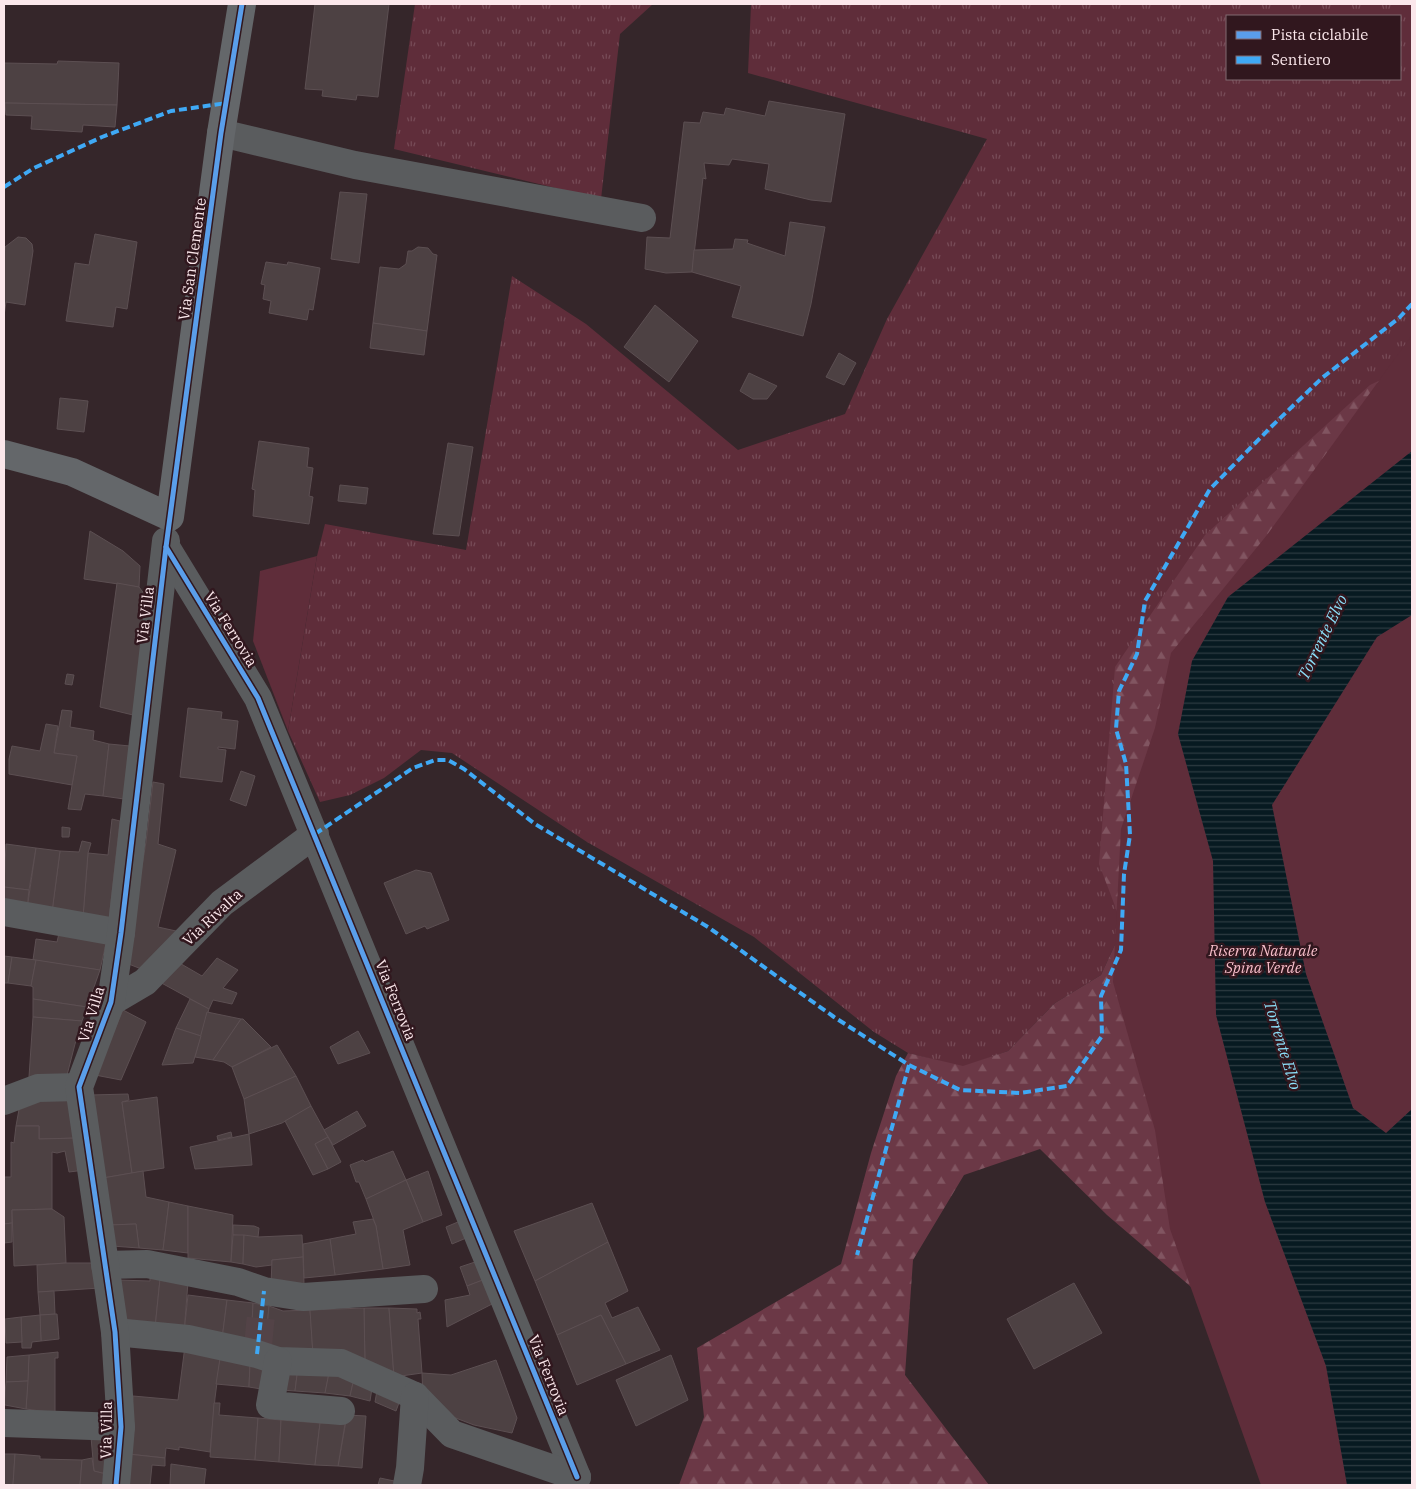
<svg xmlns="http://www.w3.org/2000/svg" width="1416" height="1489" font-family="'IBM Plex Serif',serif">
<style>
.grass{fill:url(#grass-tufts);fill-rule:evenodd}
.forest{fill:url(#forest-firs)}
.green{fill:#5f2d3a}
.water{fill:url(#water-rules)}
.building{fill:#4d4143;stroke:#5c4f52}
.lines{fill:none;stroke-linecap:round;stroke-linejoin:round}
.street-tunnel{stroke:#534347;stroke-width:28;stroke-dasharray:28 14;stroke-linecap:butt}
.street{stroke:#5a5c5e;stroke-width:28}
.secondary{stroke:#64676a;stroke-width:28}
.quiet{stroke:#3fa9f5;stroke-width:4;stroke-dasharray:8 4;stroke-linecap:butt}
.cycleway-casing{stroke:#31171e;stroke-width:8}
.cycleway{stroke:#5a9eea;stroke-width:5}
.labels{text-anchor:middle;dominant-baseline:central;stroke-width:5;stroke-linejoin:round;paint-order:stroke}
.street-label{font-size:15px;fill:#fbe7eb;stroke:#31171e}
.park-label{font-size:15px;font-style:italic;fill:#f7beca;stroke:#31171e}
.water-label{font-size:16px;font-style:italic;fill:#8bdff9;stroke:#31171e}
</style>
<defs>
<pattern id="grass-tufts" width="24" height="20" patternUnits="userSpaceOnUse" patternTransform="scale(1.25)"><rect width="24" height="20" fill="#5f2d3a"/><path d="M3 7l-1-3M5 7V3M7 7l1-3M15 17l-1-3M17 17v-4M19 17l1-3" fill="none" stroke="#774b57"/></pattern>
<pattern id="forest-firs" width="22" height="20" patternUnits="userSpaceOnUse" patternTransform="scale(1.25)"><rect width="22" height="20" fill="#6b3846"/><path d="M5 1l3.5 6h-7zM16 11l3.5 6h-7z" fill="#815561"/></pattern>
<pattern id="water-rules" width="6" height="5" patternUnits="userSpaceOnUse" patternTransform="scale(1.25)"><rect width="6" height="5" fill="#071a21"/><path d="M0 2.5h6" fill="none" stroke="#2c3b41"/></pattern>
</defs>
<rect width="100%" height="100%" fill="#35262a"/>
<g class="grass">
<path d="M 415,4 L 653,4 L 620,34 L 601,199 L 394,149 Z"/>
<path d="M 744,4 L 1412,4 L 1412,365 L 1123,927 L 1101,975 L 1055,1003 L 1008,1051 L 963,1067 L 908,1053 L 874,1032 L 754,937 L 587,842 L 452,753 L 421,750 L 384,778 L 350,795 L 320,802 L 288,731 L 317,556 L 325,524 L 466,550 L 512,276 L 586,324 L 738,450 L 845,414 L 887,319 L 987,139 L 748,73 L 751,5 ZM 1227,16 L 1400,16 L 1400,79 L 1227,79 Z"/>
</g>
<path class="forest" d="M 1412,365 L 1204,1298 L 1107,1215 L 1040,1149 L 964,1175 L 913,1260 L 905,1375 L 989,1485 L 679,1485 L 704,1417 L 697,1348 L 841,1264 L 871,1153 L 896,1076 L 908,1053 L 963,1066 L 1008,1051 L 1055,1003 L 1101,975 L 1123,927 L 1099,864 L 1115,667 L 1205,535 L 1370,385 Z"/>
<g class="green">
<path d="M 1412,335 L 1412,1485 L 1261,1485 L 1170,1229 L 1155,1130 L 1113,982 L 1121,829 L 1155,728 L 1171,653 L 1267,535 Z"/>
<path d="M 317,556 L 288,731 L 253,641 L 260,571 Z"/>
</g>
<path class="water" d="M 1412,451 L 1412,615 L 1377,637 L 1272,805 L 1306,974 L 1353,1108 L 1386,1133 L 1412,1109 L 1412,1485 L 1347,1485 L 1326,1366 L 1265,1202 L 1216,1015 L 1213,861 L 1178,734 L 1192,661 L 1228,597 Z"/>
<g class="building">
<path d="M 315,4 L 389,4 L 378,97 L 357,95 L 356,100 L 322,96 L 323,90 L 305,89 Z"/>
<path d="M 58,61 L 119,63 L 117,105 L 4,103 L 4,63 L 57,64 Z"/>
<path d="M 769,101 L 845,114 L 831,202 L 811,200 L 765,189 L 769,164 L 732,159 L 729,165 L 704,163 L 706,179 L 703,178 L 692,272 L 666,273 L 645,269 L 647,237 L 670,238 L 684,122 L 700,123 L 703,112 L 724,115 L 726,108 L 765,116 Z"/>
<path d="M 5,103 L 117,105 L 115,127 L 83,125 L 82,132 L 31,129 L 32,116 L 6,115 Z"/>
<path d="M 340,192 L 367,194 L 359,263 L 331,259 Z"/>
<path d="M 790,222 L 825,227 L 811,304 L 803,336 L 732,317 L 741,286 L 692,272 L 694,250 L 733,249 L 735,239 L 748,240 L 747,243 L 785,256 Z"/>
<path d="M 95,234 L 137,242 L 127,309 L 116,307 L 113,327 L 66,321 L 75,263 L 89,265 Z"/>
<path d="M 18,237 L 26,238 L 32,244 L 33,251 L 25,305 L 6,302 L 4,316 L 4,257 L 5,247 Z"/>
<path d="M 418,247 L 428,248 L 433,254 L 437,255 L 427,331 L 373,323 L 380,267 L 399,269 L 406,264 L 408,251 L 412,251 Z"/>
<path d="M 266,262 L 287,265 L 288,262 L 320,268 L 313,310 L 309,309 L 307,320 L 269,313 L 271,301 L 263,299 L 265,285 L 261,284 Z"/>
<path d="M 655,305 L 698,341 L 669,382 L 624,347 Z"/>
<path d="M 373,323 L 427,331 L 424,355 L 370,348 Z"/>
<path d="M 839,353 L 856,363 L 844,385 L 826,377 Z"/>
<path d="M 749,373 L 777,386 L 767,399 L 753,399 L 740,391 Z"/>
<path d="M 60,398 L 88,401 L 84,432 L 57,429 Z"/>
<path d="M 259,441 L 309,448 L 307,467 L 313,468 L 309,496 L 313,497 L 309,524 L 253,516 L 255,490 L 252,489 Z"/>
<path d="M 448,443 L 473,447 L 459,536 L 433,534 Z"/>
<path d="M 340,485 L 368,488 L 366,504 L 338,501 Z"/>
<path d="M 90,531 L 123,551 L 140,566 L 139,587 L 84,579 Z"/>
<path d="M 117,583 L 139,587 L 148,599 L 133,715 L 100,707 Z"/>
<path d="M 67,674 L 74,675 L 72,685 L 65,684 Z"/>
<path d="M 188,708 L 222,712 L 221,719 L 238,721 L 235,749 L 218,747 L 218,749 L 226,750 L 222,782 L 180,777 Z"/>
<path d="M 62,710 L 72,711 L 70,727 L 94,731 L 93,740 L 109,744 L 103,796 L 85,794 L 81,810 L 68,809 L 77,756 L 54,753 Z"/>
<path d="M 46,724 L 58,726 L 54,753 L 77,756 L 72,785 L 9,774 L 9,759 L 12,746 L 40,751 Z"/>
<path d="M 109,744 L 130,746 L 124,799 L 103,796 Z"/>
<path d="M 241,771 L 255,776 L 246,806 L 230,800 Z"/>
<path d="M 153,782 L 164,784 L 158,844 L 176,850 L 158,927 L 185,933 L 144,970 L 126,963 L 146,842 Z"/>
<path d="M 112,819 L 120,821 L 109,920 L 83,917 L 88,853 L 108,855 Z"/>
<path d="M 62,827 L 70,828 L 69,837 L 62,837 Z"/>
<path d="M 82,841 L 91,843 L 88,853 L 83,917 L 52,912 L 60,851 L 79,852 Z"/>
<path d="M 6,844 L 36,848 L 29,890 L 4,887 Z"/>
<path d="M 36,848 L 60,851 L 52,912 L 27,909 Z"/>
<path d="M 416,870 L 431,873 L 449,920 L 427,929 L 425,926 L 406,934 L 384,883 Z"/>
<path d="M 4,887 L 29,890 L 27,909 L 4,906 Z"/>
<path d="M 60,929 L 107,939 L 100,970 L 33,960 L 36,939 L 57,942 Z"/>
<path d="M 4,956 L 12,957 L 8,983 L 4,983 Z"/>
<path d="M 12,957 L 36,960 L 31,986 L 8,983 Z"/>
<path d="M 217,958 L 238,970 L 223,988 L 237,993 L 232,1004 L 213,1000 L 209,1009 L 156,980 L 176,961 L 202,976 Z"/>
<path d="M 36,960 L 100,970 L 87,1007 L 33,999 L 33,987 L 31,986 Z"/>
<path d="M 33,999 L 87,1007 L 82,1021 L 33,1017 Z"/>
<path d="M 190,999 L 209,1009 L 201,1036 L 176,1028 Z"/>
<path d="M 123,1010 L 146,1022 L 121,1080 L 95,1075 Z"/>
<path d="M 207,1012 L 241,1019 L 213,1060 L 195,1057 Z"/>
<path d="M 33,1017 L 82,1021 L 75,1044 L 66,1079 L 29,1077 Z"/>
<path d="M 241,1019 L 243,1019 L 271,1047 L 232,1067 L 224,1062 L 213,1060 Z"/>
<path d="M 176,1028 L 201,1036 L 193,1063 L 162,1065 Z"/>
<path d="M 358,1031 L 370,1053 L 338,1064 L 330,1047 Z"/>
<path d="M 277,1045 L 296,1076 L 244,1099 L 232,1067 Z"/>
<path d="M 296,1076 L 311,1106 L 282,1123 L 249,1134 L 244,1099 Z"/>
<path d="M 69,1094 L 78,1138 L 39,1139 L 39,1126 L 16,1126 L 20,1104 Z"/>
<path d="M 128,1094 L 129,1100 L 122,1102 L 132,1173 L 103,1178 L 91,1095 Z"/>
<path d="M 157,1097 L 164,1168 L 132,1173 L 122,1102 Z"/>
<path d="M 311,1106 L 328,1137 L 315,1144 L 328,1169 L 313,1175 L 285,1121 Z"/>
<path d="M 357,1111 L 366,1126 L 333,1145 L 324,1130 Z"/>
<path d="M 16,1126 L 39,1126 L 39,1139 L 78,1138 L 85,1170 L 69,1172 L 65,1151 L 57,1153 L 52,1152 L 52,1209 L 12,1210 L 12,1223 L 4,1224 L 4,1177 L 11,1177 L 11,1142 L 14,1143 Z"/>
<path d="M 231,1132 L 232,1137 L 218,1140 L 217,1136 Z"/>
<path d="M 249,1134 L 252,1165 L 195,1169 L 190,1147 Z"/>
<path d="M 328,1137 L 341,1162 L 328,1169 L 315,1144 Z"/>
<path d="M 393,1151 L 406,1180 L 366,1199 L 359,1182 L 356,1182 L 350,1165 L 363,1160 L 365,1162 Z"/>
<path d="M 143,1171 L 146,1197 L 169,1202 L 163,1250 L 139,1248 L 136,1224 L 109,1225 L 103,1178 Z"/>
<path d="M 428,1171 L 442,1215 L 423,1222 L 406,1180 Z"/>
<path d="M 406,1180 L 423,1222 L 403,1230 L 410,1265 L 383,1269 L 376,1226 L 366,1199 Z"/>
<path d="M 169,1202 L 188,1206 L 188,1253 L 163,1250 Z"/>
<path d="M 592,1203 L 608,1242 L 535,1281 L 514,1231 Z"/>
<path d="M 188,1206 L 233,1215 L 231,1262 L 188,1258 Z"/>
<path d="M 52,1209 L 64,1217 L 66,1263 L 14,1266 L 12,1210 Z"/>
<path d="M 373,1219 L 376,1226 L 383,1269 L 335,1275 L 330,1239 L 356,1234 L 353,1222 Z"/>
<path d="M 465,1219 L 471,1236 L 452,1244 L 446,1227 Z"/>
<path d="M 12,1223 L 12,1242 L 4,1243 L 4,1224 Z"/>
<path d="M 136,1224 L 139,1248 L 112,1246 L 109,1225 Z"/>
<path d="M 233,1225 L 254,1226 L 259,1228 L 258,1237 L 233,1235 Z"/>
<path d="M 233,1235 L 244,1235 L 243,1264 L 231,1262 Z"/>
<path d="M 244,1235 L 258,1237 L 302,1235 L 303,1257 L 272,1260 L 272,1265 L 256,1267 L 243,1264 Z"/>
<path d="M 330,1239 L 335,1275 L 304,1278 L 303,1244 Z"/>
<path d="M 608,1242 L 628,1291 L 605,1303 L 612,1318 L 638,1307 L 660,1350 L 626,1364 L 601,1315 L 557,1335 L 535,1281 Z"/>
<path d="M 303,1257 L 304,1284 L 271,1285 L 272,1260 Z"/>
<path d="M 481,1260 L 488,1278 L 467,1286 L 460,1267 Z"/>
<path d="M 66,1263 L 98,1263 L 100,1288 L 38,1292 L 37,1265 Z"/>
<path d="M 150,1275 L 160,1279 L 155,1328 L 121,1321 L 117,1280 L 150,1281 Z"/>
<path d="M 488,1278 L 498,1301 L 447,1327 L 445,1300 L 470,1295 L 467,1286 Z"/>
<path d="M 160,1279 L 188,1282 L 184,1333 L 155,1328 Z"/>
<path d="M 1074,1283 L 1102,1333 L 1034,1369 L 1007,1319 Z"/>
<path d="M 54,1291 L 55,1314 L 40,1315 L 38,1292 Z"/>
<path d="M 188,1295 L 227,1300 L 222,1339 L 184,1333 Z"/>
<path d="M 227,1300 L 253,1303 L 251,1344 L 222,1339 Z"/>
<path d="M 253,1303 L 269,1306 L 265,1349 L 251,1344 Z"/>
<path d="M 269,1306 L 283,1311 L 310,1310 L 313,1355 L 265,1349 Z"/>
<path d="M 364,1308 L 389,1308 L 394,1377 L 365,1365 Z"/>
<path d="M 364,1308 L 365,1365 L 313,1355 L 310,1310 Z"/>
<path d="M 389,1308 L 417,1309 L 417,1313 L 420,1312 L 421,1319 L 418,1319 L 422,1373 L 394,1377 Z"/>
<path d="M 57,1314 L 59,1339 L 41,1341 L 40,1315 Z"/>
<path d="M 40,1315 L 41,1341 L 32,1342 L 31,1348 L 22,1348 L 21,1317 Z"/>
<path d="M 601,1315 L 626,1364 L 577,1385 L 557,1335 Z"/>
<path d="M 21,1317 L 22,1342 L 6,1343 L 5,1319 Z"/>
<path d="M 185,1346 L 221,1352 L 215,1398 L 210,1452 L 179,1447 L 179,1450 L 166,1448 L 165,1458 L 128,1454 L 133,1396 L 178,1400 Z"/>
<path d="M 58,1352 L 58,1358 L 55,1358 L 55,1413 L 26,1409 L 29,1355 Z"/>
<path d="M 221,1352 L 250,1363 L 249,1387 L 216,1384 Z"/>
<path d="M 29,1355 L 28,1381 L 6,1382 L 7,1357 Z"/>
<path d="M 671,1355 L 688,1400 L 636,1426 L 616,1380 Z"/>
<path d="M 496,1360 L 517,1418 L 512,1433 L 474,1425 L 453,1417 L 423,1397 L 422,1373 L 451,1375 Z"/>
<path d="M 250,1363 L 263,1369 L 261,1389 L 249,1387 Z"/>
<path d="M 298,1367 L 295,1391 L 282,1390 L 282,1376 Z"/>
<path d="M 298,1367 L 330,1368 L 325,1393 L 295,1391 Z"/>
<path d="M 330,1368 L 355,1374 L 350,1396 L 325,1393 Z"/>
<path d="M 355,1374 L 373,1382 L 370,1401 L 350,1396 Z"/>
<path d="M 28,1381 L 26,1409 L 5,1405 L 4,1406 L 6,1382 Z"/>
<path d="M 378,1385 L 400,1400 L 396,1411 L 375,1402 Z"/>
<path d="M 214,1403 L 220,1403 L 219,1415 L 258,1418 L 255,1460 L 210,1457 Z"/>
<path d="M 347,1415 L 366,1416 L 362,1468 L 338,1466 Z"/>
<path d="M 258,1418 L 281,1420 L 279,1462 L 255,1460 Z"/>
<path d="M 281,1420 L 320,1423 L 315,1465 L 279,1462 Z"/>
<path d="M 320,1423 L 345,1424 L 338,1466 L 315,1465 Z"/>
<path d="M 109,1434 L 106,1474 L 94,1471 L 91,1437 Z"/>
<path d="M 4,1454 L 15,1454 L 13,1485 L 4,1485 Z"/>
<path d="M 15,1454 L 40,1456 L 40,1459 L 82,1460 L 80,1485 L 13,1485 Z"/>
<path d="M 128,1454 L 165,1458 L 165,1466 L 152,1465 L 150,1485 L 123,1485 Z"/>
<path d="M 92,1458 L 94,1471 L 106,1474 L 104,1485 L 80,1485 L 82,1460 Z"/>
<path d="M 171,1464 L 206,1469 L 204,1485 L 170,1485 Z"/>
<path d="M 380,1478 L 399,1482 L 398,1485 L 378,1485 Z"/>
</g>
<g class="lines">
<path class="street-tunnel" d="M 258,1346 L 262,1304"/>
<g class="street">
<path d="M 221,133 L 355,165 L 642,218"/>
<path d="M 166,547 L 258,698 L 577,1477"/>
<path d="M 4,912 L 121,933"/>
<path d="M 111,1002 L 145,982 L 222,903 L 315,834"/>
<path d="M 4,1101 L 38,1088 L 79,1087"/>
<path d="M 105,1265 L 147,1264 L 238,1282 L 264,1291 L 303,1297 L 424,1289"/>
<path d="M 115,1332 L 188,1339 L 257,1354 L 278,1361 L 341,1363 L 415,1396 L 452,1434 L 577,1477"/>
<path d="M 278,1361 L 270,1405 L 341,1411"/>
<path d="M 4,1423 L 121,1427"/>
<path d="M 116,1485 L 121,1427 L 115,1332 L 79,1087 L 111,1002 L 121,933 L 166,541"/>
<path d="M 407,1485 L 410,1468 L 415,1396"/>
</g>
<path class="secondary" d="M 4,454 L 72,472 L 170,517 L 221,133 L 242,4"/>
<g class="quiet">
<path d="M 4,187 L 34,168 L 102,137 L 171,111 L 227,103"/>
<path d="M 315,834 L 413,768 L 435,760 L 448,760 L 464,769 L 535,824 L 708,927 L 834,1017 L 909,1065 L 857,1255"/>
<path d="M 909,1065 L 960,1090 L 1020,1093 L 1067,1086 L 1102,1036 L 1101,996 L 1121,950 L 1124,874 L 1130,835 L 1126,764 L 1116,729 L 1119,691 L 1137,654 L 1145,601 L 1210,489 L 1272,426 L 1322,378 L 1399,318 L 1412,304"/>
<path d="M 257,1354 L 264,1291"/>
</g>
<defs>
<g id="cycleway">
<path d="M 166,547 L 258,698 L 577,1477"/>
<path d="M 116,1485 L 121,1427 L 115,1332 L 79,1087 L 111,1002 L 121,933 L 166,547 L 221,133 L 242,4"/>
</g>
</defs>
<use href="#cycleway" class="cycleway-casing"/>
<use href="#cycleway" class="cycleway"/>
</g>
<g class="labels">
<g class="street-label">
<text transform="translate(192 259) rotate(-82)">Via San Clemente</text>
<text transform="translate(145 615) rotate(-83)">Via Villa</text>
<text transform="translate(231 629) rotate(58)">Via Ferrovia</text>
<text transform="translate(212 917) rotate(-43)">Via Rivalta</text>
<text transform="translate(396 1000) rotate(68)">Via Ferrovia</text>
<text transform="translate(91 1014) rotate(-73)">Via Villa</text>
<text transform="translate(549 1375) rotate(68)">Via Ferrovia</text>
<text transform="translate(106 1430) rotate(-89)">Via Villa</text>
</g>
<g class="park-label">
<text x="1263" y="950">Riserva Naturale<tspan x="1263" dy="17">Spina Verde</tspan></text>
</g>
<g class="water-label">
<text transform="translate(1322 637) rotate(-64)">Torrente Elvo</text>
<text transform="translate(1283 1045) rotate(73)">Torrente Elvo</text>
</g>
</g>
<rect width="1416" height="1489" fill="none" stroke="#fbe7eb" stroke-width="10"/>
<rect x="1226" y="15" width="175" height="65" fill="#31171e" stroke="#826a70"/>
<rect x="1236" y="31" width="25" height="8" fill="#5a9eea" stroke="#826a70"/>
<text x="1271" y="40" font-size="15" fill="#fbe7eb">Pista ciclabile</text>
<rect x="1236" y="56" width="25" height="8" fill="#3fa9f5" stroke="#826a70"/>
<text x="1271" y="65" font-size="15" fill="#fbe7eb">Sentiero</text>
</svg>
